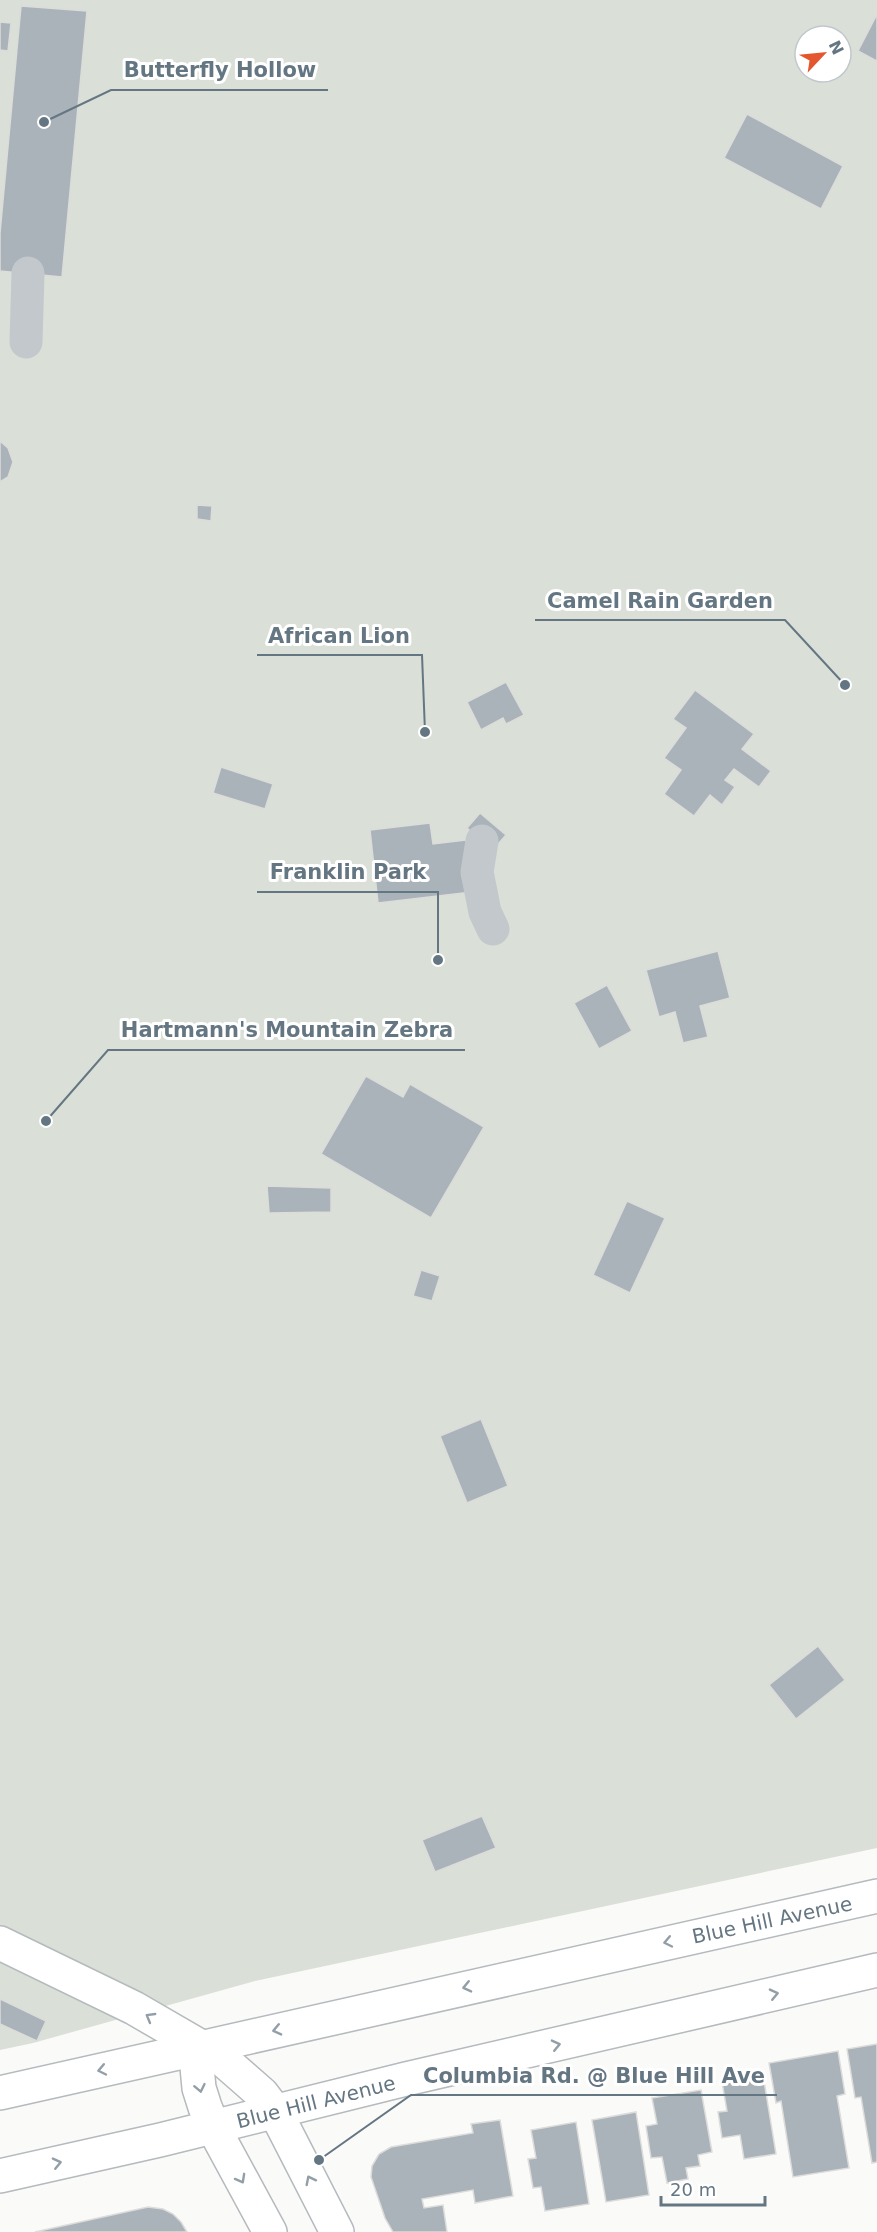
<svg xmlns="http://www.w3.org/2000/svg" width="877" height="2232" font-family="'DejaVu Sans',sans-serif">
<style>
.green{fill:#dadfd7;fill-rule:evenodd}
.building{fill:#aab3b9;stroke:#dcdcda;stroke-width:1.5}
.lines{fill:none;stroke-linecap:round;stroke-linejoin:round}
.major-casing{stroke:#b5babe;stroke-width:36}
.minor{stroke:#c3c8cc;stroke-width:33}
.major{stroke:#fff;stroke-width:33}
.oneway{stroke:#939fa8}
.labels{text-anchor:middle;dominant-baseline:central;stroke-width:6;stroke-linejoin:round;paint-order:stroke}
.street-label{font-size:20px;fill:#657683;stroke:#fff}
.leader{fill:none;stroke:#657683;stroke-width:2}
.callout-dot{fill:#657683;stroke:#fff;stroke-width:2}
.callout-label{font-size:21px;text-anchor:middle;font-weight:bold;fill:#657683;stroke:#fff;stroke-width:6;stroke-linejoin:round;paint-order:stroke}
</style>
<rect width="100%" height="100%" fill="#fafaf8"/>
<path class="green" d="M 0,0 L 877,0 L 877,1848 L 255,1981 L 33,2043 L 0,2050 ZM 805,36 L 841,36 L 841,72 L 805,72 Z"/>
<g class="building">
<path d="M 21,6 L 87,11 L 62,277 L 0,271 L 0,233 Z"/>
<path d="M 877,14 L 877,61 L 858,51 Z"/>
<path d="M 0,22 L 11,23 L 8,51 L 0,50 Z"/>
<path d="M 747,114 L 843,166 L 821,209 L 724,158 Z"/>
<path d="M 0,441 L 8,448 L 13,462 L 8,477 L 0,482 Z"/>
<path d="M 197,505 L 212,506 L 211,521 L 197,519 Z"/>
<path d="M 506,682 L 524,715 L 506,724 L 503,718 L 481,730 L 467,702 Z"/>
<path d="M 695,690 L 754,734 L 742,749 L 771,771 L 759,787 L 734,769 L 725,780 L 735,787 L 722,805 L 710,795 L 694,816 L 664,794 L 681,770 L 664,758 L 686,728 L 673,719 Z"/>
<path d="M 221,767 L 273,784 L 265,809 L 213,793 Z"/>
<path d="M 480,813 L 506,835 L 493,850 L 467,828 Z"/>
<path d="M 430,823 L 433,844 L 466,840 L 472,892 L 378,903 L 370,830 Z"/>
<path d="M 718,951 L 730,998 L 700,1006 L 708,1037 L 683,1043 L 675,1012 L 659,1017 L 646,970 Z"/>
<path d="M 607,985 L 632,1031 L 599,1049 L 574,1003 Z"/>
<path d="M 366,1076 L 403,1097 L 410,1084 L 484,1127 L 431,1218 L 321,1154 Z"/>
<path d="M 267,1186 L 331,1188 L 331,1212 L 269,1213 Z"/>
<path d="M 627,1201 L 665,1218 L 630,1293 L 593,1275 Z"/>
<path d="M 421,1270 L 440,1276 L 432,1301 L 413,1296 Z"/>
<path d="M 481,1419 L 508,1486 L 467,1503 L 440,1436 Z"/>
<path d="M 818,1646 L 845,1680 L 796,1719 L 769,1685 Z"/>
<path d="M 482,1816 L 496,1848 L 435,1872 L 422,1840 Z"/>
<path d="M 0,1999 L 46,2021 L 37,2041 L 0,2024 Z"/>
<path d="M 877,2044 L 877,2162 L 872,2163 L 861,2097 L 855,2098 L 847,2049 Z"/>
<path d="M 838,2051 L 845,2094 L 837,2096 L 849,2168 L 793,2177 L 781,2101 L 776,2103 L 769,2063 Z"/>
<path d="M 763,2075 L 776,2154 L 744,2159 L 740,2135 L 722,2138 L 718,2112 L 727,2111 L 722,2082 Z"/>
<path d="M 701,2090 L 712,2152 L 698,2155 L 700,2166 L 686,2168 L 688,2179 L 667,2183 L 662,2157 L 651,2158 L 646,2126 L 657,2124 L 652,2098 Z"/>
<path d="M 636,2112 L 649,2195 L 606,2202 L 592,2120 Z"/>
<path d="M 500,2120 L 513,2196 L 475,2203 L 473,2190 L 422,2199 L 424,2208 L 443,2205 L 447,2232 L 393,2232 L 385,2218 L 371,2177 L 372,2166 L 379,2154 L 391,2147 L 473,2133 L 471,2124 Z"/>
<path d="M 576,2122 L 589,2204 L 545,2211 L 541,2187 L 533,2188 L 528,2159 L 536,2158 L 531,2130 Z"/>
<path d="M 148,2207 L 163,2209 L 173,2214 L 181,2222 L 187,2232 L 35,2232 Z"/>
</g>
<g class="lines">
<defs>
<g id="major">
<path d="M 0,1943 L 134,2008 L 222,2059 L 262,2094 L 275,2111 L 337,2232"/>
<path d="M 200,2047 L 197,2067 L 199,2088 L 205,2107 L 213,2127 L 270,2232"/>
<path d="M 0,2093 L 877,1896"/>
<path d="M 0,2176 L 160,2140 L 406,2079 L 877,1970"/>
</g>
</defs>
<use href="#major" class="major-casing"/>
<g class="minor">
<path d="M 26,342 L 28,273"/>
<path d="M 482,841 L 477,872 L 485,912 L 493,929"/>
</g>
<use href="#major" class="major"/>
</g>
<defs><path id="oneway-chevron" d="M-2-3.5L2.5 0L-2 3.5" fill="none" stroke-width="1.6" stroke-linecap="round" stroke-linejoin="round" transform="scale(1.5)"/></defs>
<g class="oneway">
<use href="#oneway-chevron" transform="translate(668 1942) rotate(168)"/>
<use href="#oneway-chevron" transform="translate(467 1987) rotate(167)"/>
<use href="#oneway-chevron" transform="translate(774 1994) rotate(-13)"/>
<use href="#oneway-chevron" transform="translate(150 2017) rotate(-150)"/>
<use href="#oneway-chevron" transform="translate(277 2030) rotate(167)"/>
<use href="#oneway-chevron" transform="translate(556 2045) rotate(-13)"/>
<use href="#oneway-chevron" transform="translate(102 2070) rotate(168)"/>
<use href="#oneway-chevron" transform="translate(200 2088) rotate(78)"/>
<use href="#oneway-chevron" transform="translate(57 2163) rotate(-13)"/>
<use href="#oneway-chevron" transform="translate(241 2179) rotate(61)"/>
<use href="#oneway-chevron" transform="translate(310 2180) rotate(-117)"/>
</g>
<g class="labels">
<g class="street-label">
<text transform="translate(772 1920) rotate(-12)">Blue Hill Avenue</text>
<text transform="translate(316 2102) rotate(-14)">Blue Hill Avenue</text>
</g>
</g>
<path class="leader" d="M44 122L111 90H328M845 685L785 620H535M425 732L422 655H257M438 960L438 892H257M46 1121L108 1050H465M319 2160L411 2095H777"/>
<g class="callout-dot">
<circle cx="44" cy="122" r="6"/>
<circle cx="845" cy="685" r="6"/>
<circle cx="425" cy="732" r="6"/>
<circle cx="438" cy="960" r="6"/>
<circle cx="46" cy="1121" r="6"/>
<circle cx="319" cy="2160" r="6"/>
</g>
<g class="callout-label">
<text x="220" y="77">Butterfly Hollow</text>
<text x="660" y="608">Camel Rain Garden</text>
<text x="339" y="643">African Lion</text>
<text x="348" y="879">Franklin Park</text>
<text x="287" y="1037">Hartmann's Mountain Zebra</text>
<text x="594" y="2083">Columbia Rd. @ Blue Hill Ave</text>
</g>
<g transform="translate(823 54) rotate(64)"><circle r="28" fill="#ffffff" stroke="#c1c8cd" stroke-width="1.5"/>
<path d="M0-4.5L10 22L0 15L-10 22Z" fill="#e4572e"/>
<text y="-9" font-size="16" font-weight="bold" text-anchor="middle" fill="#657683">N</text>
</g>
<path d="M661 2196v9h104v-9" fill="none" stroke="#657683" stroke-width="3"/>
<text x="670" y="2196" font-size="18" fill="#657683" stroke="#ffffff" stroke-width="4.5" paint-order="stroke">20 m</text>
</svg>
